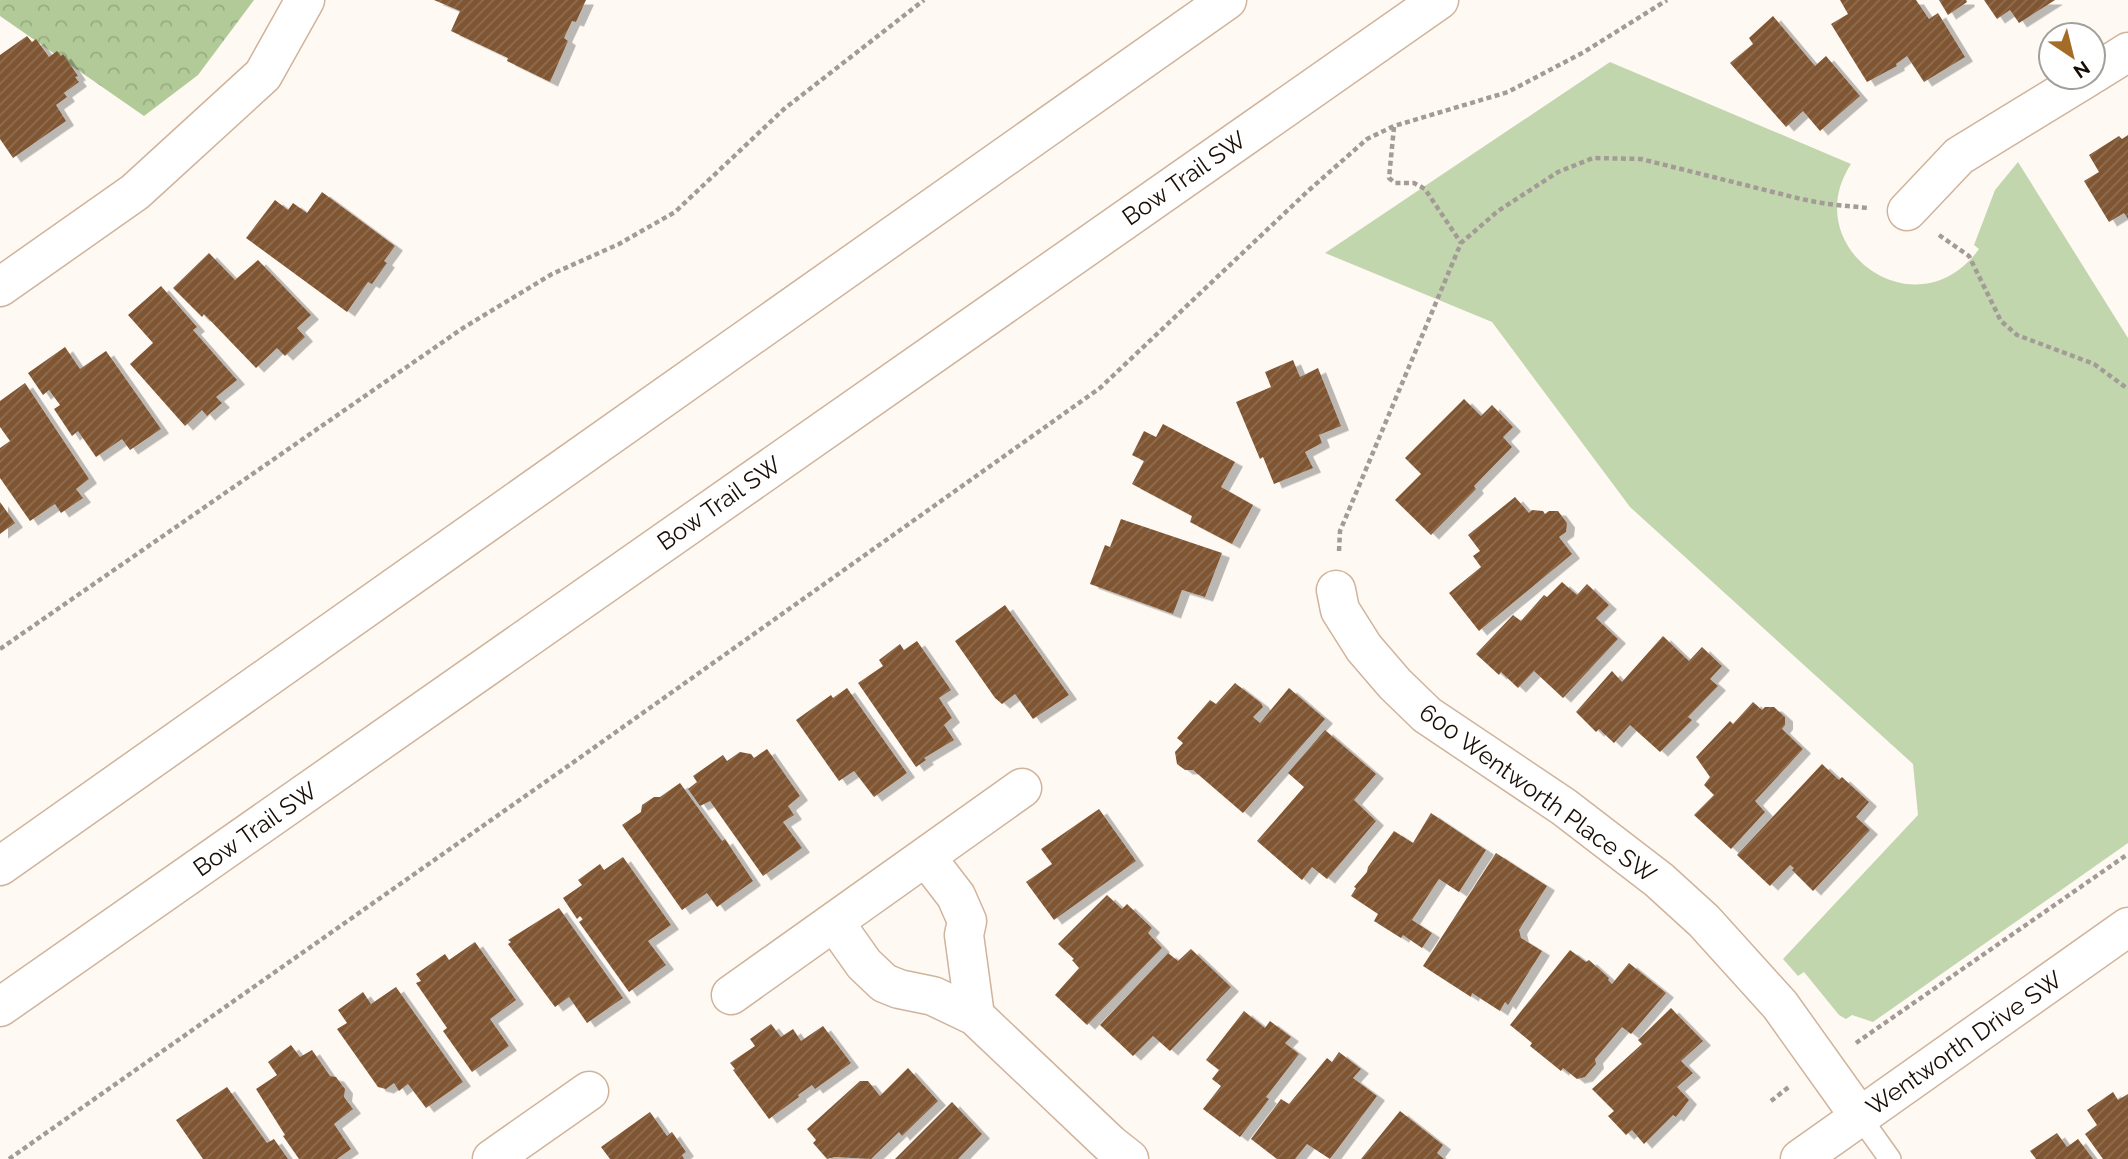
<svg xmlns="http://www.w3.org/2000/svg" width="2128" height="1159" font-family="Raleway,sans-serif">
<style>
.forest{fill:url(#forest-crowns)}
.park{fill:#c2d6ae}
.building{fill:url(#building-hatch);filter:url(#shadow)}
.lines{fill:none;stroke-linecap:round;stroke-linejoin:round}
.service-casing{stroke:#d0b39b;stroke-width:24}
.minor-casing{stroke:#d0b39b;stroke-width:41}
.tertiary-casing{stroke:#d0b39b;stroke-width:41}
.secondary-casing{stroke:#d0b39b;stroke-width:41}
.path{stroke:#a39b95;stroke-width:4.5;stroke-dasharray:5 3.5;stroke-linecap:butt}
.service{stroke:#fff;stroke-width:21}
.minor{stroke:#fff;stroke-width:38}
.tertiary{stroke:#fff;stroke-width:38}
.secondary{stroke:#fff;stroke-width:38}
.labels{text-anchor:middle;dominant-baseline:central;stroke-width:7;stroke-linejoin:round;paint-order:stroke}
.street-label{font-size:24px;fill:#180e06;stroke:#fff}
</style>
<defs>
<pattern id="forest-crowns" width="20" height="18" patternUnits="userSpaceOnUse" patternTransform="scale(1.75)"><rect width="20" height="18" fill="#b1ca97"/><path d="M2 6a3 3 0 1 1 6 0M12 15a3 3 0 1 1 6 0" fill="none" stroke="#98ac81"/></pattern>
<pattern id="building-hatch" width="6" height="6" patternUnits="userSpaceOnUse" patternTransform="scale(1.75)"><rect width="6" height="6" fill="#805633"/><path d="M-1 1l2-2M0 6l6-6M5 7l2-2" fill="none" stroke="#8e6e53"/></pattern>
<filter id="shadow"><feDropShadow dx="8" dy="4.5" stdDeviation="0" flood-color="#0004"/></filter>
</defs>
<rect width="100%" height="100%" fill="#fff9f4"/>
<path class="forest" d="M 0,0 L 254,0 L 198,75 L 144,116 L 0,16 Z"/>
<path class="park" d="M 1610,62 L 1851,164 C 1796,248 1917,335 1979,249 L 1974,245 L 1995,190 L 2018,162 L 2128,338 L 2128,843 L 1873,1022 L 1852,1015 L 1846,1019 L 1839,1015 L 1804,972 L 1798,976 L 1783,959 L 1918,815 L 1913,764 L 1630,507 L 1492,322 L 1325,253 Z"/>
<g class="building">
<path d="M 434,0 L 586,0 L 576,22 L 572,21 L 564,38 L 568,41 L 550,82 L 507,61 L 508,58 L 451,31 L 460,11 Z"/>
<path d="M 1840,0 L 1916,0 L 1929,19 L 1938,13 L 1965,57 L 1924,82 L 1907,56 L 1896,64 L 1897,66 L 1867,82 L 1831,24 L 1848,14 Z"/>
<path d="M 1939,0 L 1966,0 L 1967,2 L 1948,15 Z"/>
<path d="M 1984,0 L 2055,0 L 2019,23 L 2010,10 L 1997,19 Z"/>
<path d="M 1773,16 L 1815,66 L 1826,56 L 1860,96 L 1820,131 L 1803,111 L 1786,127 L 1730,63 L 1753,44 L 1749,38 Z"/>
<path d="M 27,36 L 32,42 L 36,39 L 49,57 L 57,51 L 61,56 L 63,54 L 78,76 L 75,77 L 79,82 L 64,93 L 67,97 L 56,105 L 66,121 L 13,158 L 0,139 L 0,55 Z"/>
<path d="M 2128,135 L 2128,219 L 2124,213 L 2109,222 L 2084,181 L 2099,172 L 2089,155 L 2119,136 L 2122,139 Z"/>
<path d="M 322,192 L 395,246 L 384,261 L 387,263 L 372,284 L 368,282 L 347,312 L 246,238 L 275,200 L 288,210 L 293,203 L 307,213 Z"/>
<path d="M 209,253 L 235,280 L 258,260 L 311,315 L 297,328 L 305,337 L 285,356 L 277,348 L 256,368 L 204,314 L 202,317 L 173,288 Z"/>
<path d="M 161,286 L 197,327 L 193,330 L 237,380 L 216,397 L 222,403 L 207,416 L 202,410 L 185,426 L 130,364 L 153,343 L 128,315 Z"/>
<path d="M 65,347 L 80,369 L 106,351 L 161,429 L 130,450 L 122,439 L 96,457 L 78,431 L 72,436 L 54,409 L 60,405 L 49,390 L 43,395 L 28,373 Z"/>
<path d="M 1293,360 L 1300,377 L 1318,368 L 1341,426 L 1319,435 L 1322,443 L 1305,452 L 1313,468 L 1274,484 L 1263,457 L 1260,459 L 1236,402 L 1271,387 L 1265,372 Z"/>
<path d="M 25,383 L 89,479 L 76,489 L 83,498 L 61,513 L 55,504 L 30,521 L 0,478 L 0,448 L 10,441 L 0,427 L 0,401 Z"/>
<path d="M 1464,399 L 1481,416 L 1492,405 L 1513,427 L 1503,437 L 1512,447 L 1474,486 L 1476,489 L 1431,535 L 1395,500 L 1421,474 L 1405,458 Z"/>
<path d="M 1163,424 L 1235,462 L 1221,487 L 1253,505 L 1232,544 L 1190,522 L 1192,516 L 1132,484 L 1144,461 L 1132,455 L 1144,431 L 1156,437 Z"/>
<path d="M 1515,497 L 1529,513 L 1532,510 L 1543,511 L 1545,514 L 1549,511 L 1558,511 L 1567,523 L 1566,532 L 1559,537 L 1572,554 L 1479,631 L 1449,593 L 1481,567 L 1473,556 L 1480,551 L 1468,535 Z"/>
<path d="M 0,502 L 15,523 L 0,534 Z"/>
<path d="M 1121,519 L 1222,553 L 1205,597 L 1182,590 L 1173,614 L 1090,584 L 1105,545 L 1110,547 Z"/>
<path d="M 1562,582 L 1577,595 L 1587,584 L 1609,605 L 1596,618 L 1618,639 L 1563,698 L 1534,671 L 1518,688 L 1501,672 L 1499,675 L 1476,654 L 1513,615 L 1521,621 L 1544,595 L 1547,597 Z"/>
<path d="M 1005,605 L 1069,695 L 1033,719 L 1015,694 L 1002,704 L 995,698 L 955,641 Z"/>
<path d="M 1663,636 L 1689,661 L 1702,647 L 1722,666 L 1710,679 L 1718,686 L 1688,717 L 1692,720 L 1660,752 L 1630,725 L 1614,743 L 1599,729 L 1596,732 L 1576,712 L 1612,671 L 1622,682 Z"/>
<path d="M 917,641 L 951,690 L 939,698 L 952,718 L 944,725 L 954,740 L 924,758 L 926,760 L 916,767 L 858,683 L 883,666 L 879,660 L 900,644 L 904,650 Z"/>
<path d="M 1235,683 L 1261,703 L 1263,707 L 1253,717 L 1260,723 L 1289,688 L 1325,719 L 1243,813 L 1193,770 L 1185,770 L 1177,764 L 1175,752 L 1183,743 L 1177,738 L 1210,700 L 1216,704 Z"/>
<path d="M 847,688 L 907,773 L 874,797 L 854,771 L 839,781 L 796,720 L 831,695 L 833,698 Z"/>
<path d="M 1753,702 L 1762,710 L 1765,707 L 1774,707 L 1785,717 L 1785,725 L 1782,729 L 1803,749 L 1755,801 L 1765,812 L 1731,849 L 1694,815 L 1714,795 L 1704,785 L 1710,777 L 1696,757 L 1730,721 L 1733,724 Z"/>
<path d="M 1325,730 L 1376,774 L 1354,800 L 1376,821 L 1327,879 L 1312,867 L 1302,880 L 1257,841 L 1304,787 L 1288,773 Z"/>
<path d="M 767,749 L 800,796 L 788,806 L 794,815 L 783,822 L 802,848 L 763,876 L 710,801 L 700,806 L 688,789 L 697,782 L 693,776 L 723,755 L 727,761 L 740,752 L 751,754 L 754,758 Z"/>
<path d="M 1822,764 L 1839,780 L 1842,777 L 1869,802 L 1856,817 L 1870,830 L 1813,891 L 1792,870 L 1794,868 L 1790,865 L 1770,886 L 1737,855 Z"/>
<path d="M 680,783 L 722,841 L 725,839 L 753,881 L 717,907 L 707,893 L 682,910 L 622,825 L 641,812 L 642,805 L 654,797 L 660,797 Z"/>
<path d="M 1099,809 L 1136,861 L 1054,920 L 1026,882 L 1052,864 L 1041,849 Z"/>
<path d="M 1431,813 L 1486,850 L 1459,892 L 1439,879 L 1412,920 L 1432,933 L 1422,948 L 1403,935 L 1401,938 L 1374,921 L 1378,914 L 1351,896 L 1356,888 L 1354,887 L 1367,872 L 1368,867 L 1394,831 L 1413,843 Z"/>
<path d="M 1496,853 L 1547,886 L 1519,930 L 1521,938 L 1542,951 L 1508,1005 L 1505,1002 L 1500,1011 L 1472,993 L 1471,997 L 1423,966 Z"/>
<path d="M 623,857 L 671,925 L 648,941 L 666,965 L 629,992 L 579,922 L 583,919 L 580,916 L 577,919 L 563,898 L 582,885 L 578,880 L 600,864 L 604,870 Z"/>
<path d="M 1107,895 L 1122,909 L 1127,904 L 1152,928 L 1148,933 L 1162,948 L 1087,1025 L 1055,995 L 1079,968 L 1072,960 L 1074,959 L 1058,944 Z"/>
<path d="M 559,908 L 623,998 L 587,1023 L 569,997 L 555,1007 L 508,944 L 511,942 L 508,940 Z"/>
<path d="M 475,942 L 516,1000 L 490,1019 L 509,1046 L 472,1072 L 443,1031 L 447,1028 L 416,983 L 421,981 L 416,974 L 445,954 L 449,960 Z"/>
<path d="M 1191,949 L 1231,987 L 1170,1051 L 1153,1036 L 1133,1056 L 1100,1025 L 1168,953 L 1178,961 Z"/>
<path d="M 1570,950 L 1586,962 L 1589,960 L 1609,978 L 1608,980 L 1612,984 L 1629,963 L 1666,993 L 1631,1034 L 1622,1027 L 1595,1059 L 1596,1064 L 1585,1077 L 1577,1079 L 1563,1068 L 1561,1071 L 1530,1046 L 1532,1043 L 1510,1025 Z"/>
<path d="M 396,987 L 463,1082 L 426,1108 L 408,1084 L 399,1091 L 394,1083 L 386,1089 L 378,1087 L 337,1029 L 347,1023 L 338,1010 L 363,992 L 371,1004 Z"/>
<path d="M 1671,1008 L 1703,1041 L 1681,1061 L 1693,1073 L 1677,1087 L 1689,1100 L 1676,1117 L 1673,1115 L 1644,1144 L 1632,1130 L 1626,1135 L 1608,1116 L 1614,1111 L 1592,1089 L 1642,1044 L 1638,1040 Z"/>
<path d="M 1244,1011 L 1265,1028 L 1270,1021 L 1291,1037 L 1285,1043 L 1299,1054 L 1266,1097 L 1269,1099 L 1240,1137 L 1203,1109 L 1221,1086 L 1212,1079 L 1219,1070 L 1206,1060 Z"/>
<path d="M 771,1024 L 781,1037 L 793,1029 L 801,1041 L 823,1026 L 851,1063 L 815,1089 L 812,1085 L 798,1095 L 799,1097 L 769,1119 L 733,1070 L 735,1069 L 730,1063 L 755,1046 L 750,1039 Z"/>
<path d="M 291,1045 L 300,1057 L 312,1050 L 330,1076 L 336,1077 L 345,1089 L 344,1097 L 353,1109 L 334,1124 L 351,1149 L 337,1159 L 299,1159 L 283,1136 L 285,1135 L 256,1089 L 277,1075 L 268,1062 Z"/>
<path d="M 1339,1052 L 1361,1069 L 1353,1078 L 1377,1096 L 1330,1159 L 1307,1144 L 1295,1159 L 1277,1159 L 1251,1139 L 1281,1099 L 1289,1104 L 1327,1058 L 1332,1062 Z"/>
<path d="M 908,1068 L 938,1101 L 902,1136 L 899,1132 L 871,1159 L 835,1157 L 827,1159 L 813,1143 L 816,1140 L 807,1129 L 860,1081 L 868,1081 L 880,1096 Z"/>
<path d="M 227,1087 L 267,1143 L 274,1139 L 288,1159 L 203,1159 L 176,1120 Z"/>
<path d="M 2113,1092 L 2118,1100 L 2128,1094 L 2128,1159 L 2103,1159 L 2085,1134 L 2097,1125 L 2087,1110 Z"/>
<path d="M 952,1102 L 982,1134 L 958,1159 L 895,1159 Z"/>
<path d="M 1400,1111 L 1443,1145 L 1437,1153 L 1444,1159 L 1361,1159 Z"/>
<path d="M 650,1112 L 667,1136 L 672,1132 L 686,1152 L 682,1155 L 684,1159 L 610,1159 L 601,1147 Z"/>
<path d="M 2057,1133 L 2067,1147 L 2078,1139 L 2093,1159 L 2036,1159 L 2030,1151 Z"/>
</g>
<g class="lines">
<defs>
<path id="service" d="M 1860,1117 L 1890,1159"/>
<g id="minor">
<path d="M 2093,74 L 2128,52"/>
<path d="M 1907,211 L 1959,156 L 2088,77"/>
<path d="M 1336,590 L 1340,610 L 1364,648 L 1395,684 L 1427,715 L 1564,807 L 1659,880 L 1704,921 L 1780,1005 L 1860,1117"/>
<path d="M 926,857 L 956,896 L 967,921 L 964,935 L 975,1016"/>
<path d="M 835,923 L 864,964 L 884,983 L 899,989 L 933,996 L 975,1016 L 1110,1144 L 1129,1159"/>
<path d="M 731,995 L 1022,788"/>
<path d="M 492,1159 L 589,1091"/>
</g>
<g id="tertiary">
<path d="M 0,287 L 135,192 L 263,75 L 305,0"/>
<path d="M 1800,1159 L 2128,927"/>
</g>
<g id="secondary">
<path d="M 0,866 L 1227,0"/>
<path d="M 0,1007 L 1439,0"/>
</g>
</defs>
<use href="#service" class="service-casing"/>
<use href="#minor" class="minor-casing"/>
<use href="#tertiary" class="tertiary-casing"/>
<use href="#secondary" class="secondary-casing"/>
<g class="path">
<path d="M 1394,127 L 1389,178 L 1395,183 L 1414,183 L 1425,189 L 1461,243"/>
<path d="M 1939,235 L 1969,256 L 2001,321 L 2017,335 L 2094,364 L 2128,389"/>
<path d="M 1339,551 L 1340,531 L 1461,243 L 1498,211 L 1558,172 L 1593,158 L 1641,159 L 1801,199 L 1827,204 L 1868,208"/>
<path d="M 0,649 L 463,328 L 552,274 L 619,244 L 675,212 L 784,109 L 924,0"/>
<path d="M 1856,1043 L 2128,854"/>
<path d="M 1771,1101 L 1790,1086"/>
<path d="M 9,1159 L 578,759 L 1100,388 L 1308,191 L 1367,139 L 1394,126 L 1508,92 L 1584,52 L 1667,0"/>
</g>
<use href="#service" class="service"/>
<use href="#minor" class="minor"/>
<use href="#tertiary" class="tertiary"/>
<use href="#secondary" class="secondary"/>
</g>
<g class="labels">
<g class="street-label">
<text transform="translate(1184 178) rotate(-35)">Bow Trail SW</text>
<text transform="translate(719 503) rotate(-35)">Bow Trail SW</text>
<text transform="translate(1538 793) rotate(36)">600 Wentworth Place SW</text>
<text transform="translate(255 829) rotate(-35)">Bow Trail SW</text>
<text transform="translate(1964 1043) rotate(-35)">Wentworth Drive SW</text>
</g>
</g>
<g transform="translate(2072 56) rotate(145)"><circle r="33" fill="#ffffff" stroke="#a39f9b" stroke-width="2"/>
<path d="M0-5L12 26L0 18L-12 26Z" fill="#a36c27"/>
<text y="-10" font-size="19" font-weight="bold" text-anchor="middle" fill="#180e06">N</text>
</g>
</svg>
